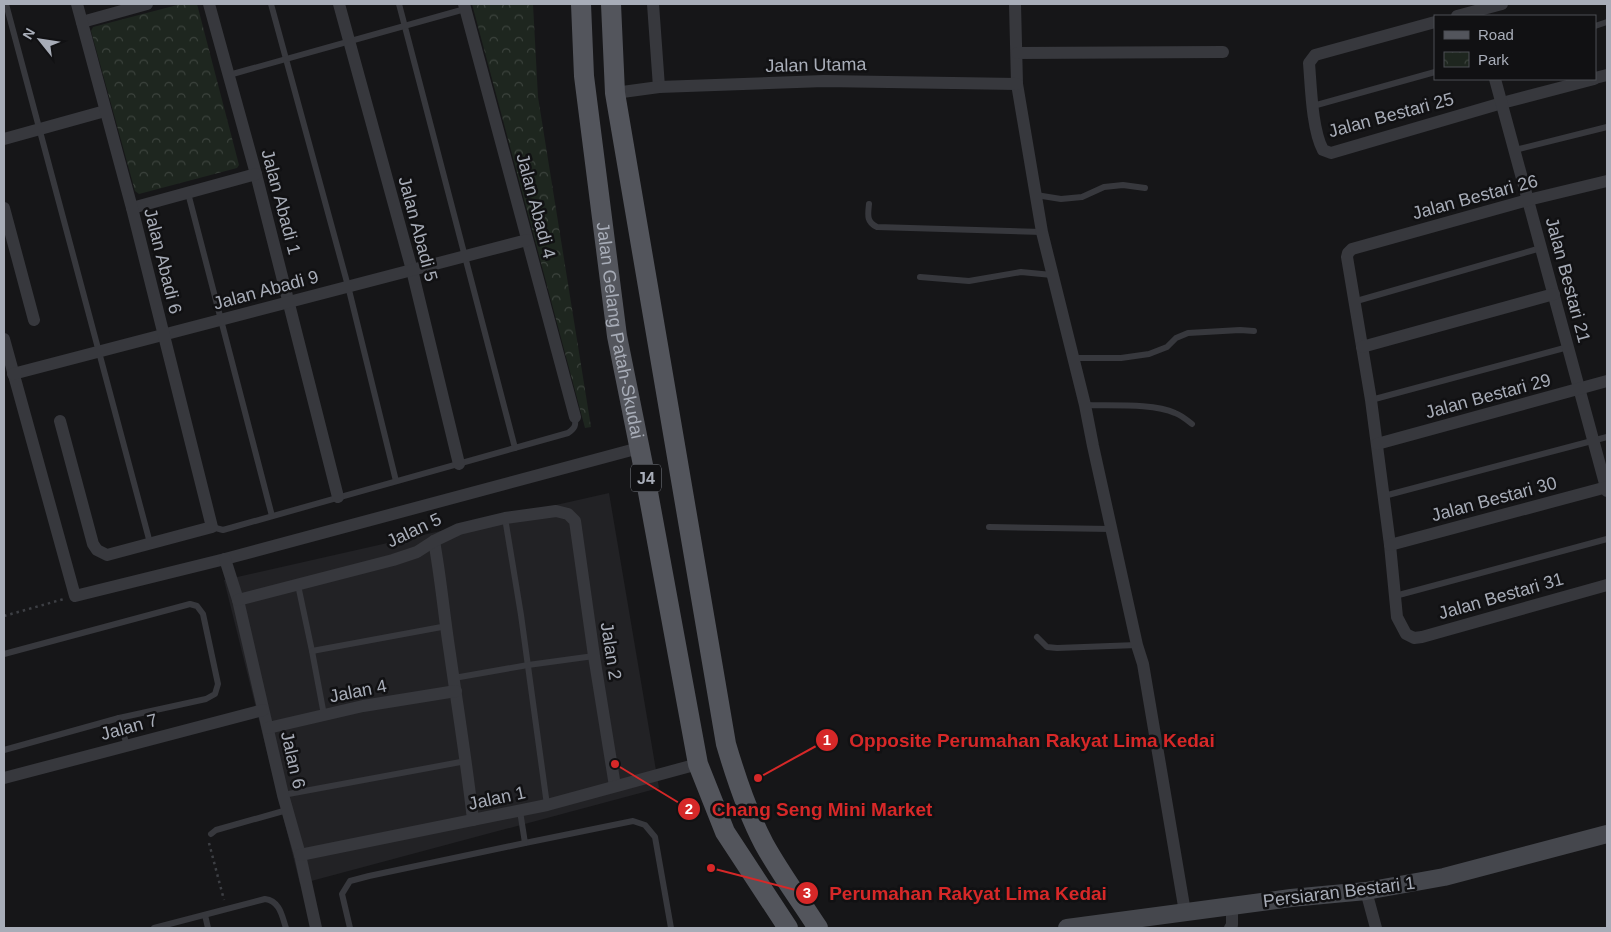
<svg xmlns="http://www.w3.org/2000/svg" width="1611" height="932" font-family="Arial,sans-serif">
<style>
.built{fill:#222225}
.park{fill:url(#park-crowns)}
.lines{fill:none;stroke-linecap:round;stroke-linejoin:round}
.path{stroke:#3d3f44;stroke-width:2.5;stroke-dasharray:2.5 4;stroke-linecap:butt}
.lane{stroke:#37383d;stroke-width:6}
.street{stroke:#37383d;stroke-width:12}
.secondary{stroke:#45474d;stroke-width:18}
.primary{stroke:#53555c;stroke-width:20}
.labels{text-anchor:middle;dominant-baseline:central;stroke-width:5;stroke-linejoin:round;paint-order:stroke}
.shield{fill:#111113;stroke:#7b7e86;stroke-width:1}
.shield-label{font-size:16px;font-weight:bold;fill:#a8adb8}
.street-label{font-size:18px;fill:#a8adb8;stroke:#111113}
.leader{fill:none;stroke:#d62828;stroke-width:2}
.callout-dot{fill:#d62828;stroke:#111113;stroke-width:2}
.mark-label{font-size:15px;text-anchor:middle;font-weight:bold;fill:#fff}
.callout-label{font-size:19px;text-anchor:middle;font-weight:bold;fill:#d62828;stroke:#111113;stroke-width:5;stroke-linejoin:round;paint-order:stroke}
</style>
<defs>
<pattern id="park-crowns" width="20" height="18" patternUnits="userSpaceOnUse" patternTransform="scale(1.25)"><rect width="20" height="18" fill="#1e261f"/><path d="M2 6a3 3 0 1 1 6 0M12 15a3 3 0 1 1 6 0" fill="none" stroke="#3c433d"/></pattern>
</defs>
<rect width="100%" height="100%" fill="#161618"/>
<path class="built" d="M 609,493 L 659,788 L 300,884 L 224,580 Z"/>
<g class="park">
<path d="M 181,4 L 197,4 L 239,165 L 237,168 L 139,194 L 135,191 L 91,31 L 93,27 Z"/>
<path d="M 472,4 L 533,4 L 538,97 L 591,427 L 585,428 Z"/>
</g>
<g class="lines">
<g class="path">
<path d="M 4,616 L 64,599"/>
<path d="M 209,843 L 224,900"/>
</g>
<g class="lane">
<path d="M 6,4 L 150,543"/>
<path d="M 271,4 L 348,286 L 396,481"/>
<path d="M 399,4 L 515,448"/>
<path d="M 1595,26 L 1607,22"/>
<path d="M 229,75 L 465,9"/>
<path d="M 1313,106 L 1435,72"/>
<path d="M 1515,150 L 1607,127"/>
<path d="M 188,193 L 272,516"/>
<path d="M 1036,195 L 1061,199 L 1082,197 L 1104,187 L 1123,185 L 1145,188"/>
<path d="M 869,204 C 868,214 866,222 877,227 L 1042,232"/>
<path d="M 920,277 L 969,281 L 1021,272 L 1052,275"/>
<path d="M 1353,302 L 1541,248"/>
<path d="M 1073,358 L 1121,358 L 1149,354 L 1167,347 L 1176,338 L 1188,333 L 1240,330 L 1254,331"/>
<path d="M 1371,400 L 1568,347"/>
<path d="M 1085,405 C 1111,406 1153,403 1175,413 C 1181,415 1187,420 1192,424"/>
<path d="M 1384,496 L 1607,437"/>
<path d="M 505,518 L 521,615 L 547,805"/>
<path d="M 212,527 L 223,530 L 568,433 C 575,428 576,426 575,417"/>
<path d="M 989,527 L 1111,529"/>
<path d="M 298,585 L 312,651"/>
<path d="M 1395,596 L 1607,539"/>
<path d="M 1037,637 L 1047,647 L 1057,648 L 1137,645"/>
<path d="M 4,654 L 190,604 L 197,606 L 203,614 L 218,684 L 215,694 L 206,699 L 119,718 L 4,750"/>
<path d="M 454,678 L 528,665 L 594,656"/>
<path d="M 324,715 L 312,651 L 447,626"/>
<path d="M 119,718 L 127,746"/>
<path d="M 283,795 L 466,761"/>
<path d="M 520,811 L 525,843 L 633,821 L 645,825 L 655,837 L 671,928"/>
<path d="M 211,834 L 216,830 L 287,810"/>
<path d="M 205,915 L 208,928"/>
<path d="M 154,928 L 265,899 C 280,901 282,916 286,928"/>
<path d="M 350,928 L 342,894 L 350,881 L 369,876 L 525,843"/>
</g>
<g class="street">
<path d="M 209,4 L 256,174 L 338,497"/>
<path d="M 339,4 L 412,270 L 459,464"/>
<path d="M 464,4 L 575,417"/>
<path d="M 653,4 L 659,87"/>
<path d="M 1015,4 L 1017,84 L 1042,232 L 1085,405 L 1093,446 L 1137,645 L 1143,664 L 1185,912"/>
<path d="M 1457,16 L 1502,4"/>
<path d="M 82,22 L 147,4"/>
<path d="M 1435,22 L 1315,55 L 1309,63 C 1311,87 1312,130 1323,150 L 1331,153 L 1502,103 L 1594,79"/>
<path d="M 1017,53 L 1223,52"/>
<path d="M 1595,78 L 1607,75"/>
<path d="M 1495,79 L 1607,491"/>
<path d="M 615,93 L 659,87 L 824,81 L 1017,84"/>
<path d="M 4,139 L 105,111"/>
<path d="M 1607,181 L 1528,200 L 1352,249 L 1348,253 L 1347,257 L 1371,400 L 1390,545 L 1397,617 L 1406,634 L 1414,638 L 1422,637 L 1607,585"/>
<path d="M 4,208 L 34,320"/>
<path d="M 132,208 L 256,174"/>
<path d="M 4,339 L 75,596 L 225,559 L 639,448"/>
<path d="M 1362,347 L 1554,294"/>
<path d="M 13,374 L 527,240"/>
<path d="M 60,421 L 93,544 L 97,550 L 107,555 L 212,527 L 132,208 L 77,4"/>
<path d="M 1377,444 L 1607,381"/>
<path d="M 434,541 C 441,579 444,616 450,654 C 458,710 467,765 473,820"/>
<path d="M 1390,545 L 1607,487"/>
<path d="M 225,559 L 238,600 L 283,795 L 300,855 L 316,928"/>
<path d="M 238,600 L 393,560 L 417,552 L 434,541 L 459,529 L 505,518 L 556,511 L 568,514 L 575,521 L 594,656 L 615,786"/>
<path d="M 268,728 L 363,706 L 456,691"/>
<path d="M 4,778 L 263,710"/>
<path d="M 300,855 L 547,805 L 698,764"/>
<path d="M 1366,891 L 1376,928"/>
<path d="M 1230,928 L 1232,925 L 1232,905"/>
</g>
<path class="secondary" d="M 1067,928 L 1291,898 L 1366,891 L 1444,877 L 1607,834"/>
<g class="primary">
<path id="s1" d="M 581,4 L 584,76 L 617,336 L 643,465 L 698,764 L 725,832 L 788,928"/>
<path d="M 611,4 L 615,93 L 726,744 C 736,778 747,812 764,844 C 780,873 800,900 818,928"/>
</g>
</g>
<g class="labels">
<rect class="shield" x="631" y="464.5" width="30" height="27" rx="4"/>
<g class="shield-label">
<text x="646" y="478">J4</text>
</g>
<g class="street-label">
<text transform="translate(816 65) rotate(-1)">Jalan Utama</text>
<text transform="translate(1391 115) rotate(-15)">Jalan Bestari 25</text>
<text transform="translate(1475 197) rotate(-15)">Jalan Bestari 26</text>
<text transform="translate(281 202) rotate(75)">Jalan Abadi 1</text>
<text transform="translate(536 206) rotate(75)">Jalan Abadi 4</text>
<text transform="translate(418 229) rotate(75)">Jalan Abadi 5</text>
<text transform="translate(163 261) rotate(76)">Jalan Abadi 6</text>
<text transform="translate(1568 280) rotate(75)">Jalan Bestari 21</text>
<text transform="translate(266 290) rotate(-15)">Jalan Abadi 9</text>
<text stroke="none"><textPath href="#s1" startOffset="329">Jalan Gelang Patah-Skudai</textPath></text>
<text transform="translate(1488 396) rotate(-15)">Jalan Bestari 29</text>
<text transform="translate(1494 499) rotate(-15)">Jalan Bestari 30</text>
<text transform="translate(414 530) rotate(-25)">Jalan 5</text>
<text transform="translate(1501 596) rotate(-16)">Jalan Bestari 31</text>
<text transform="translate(611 651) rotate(81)">Jalan 2</text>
<text transform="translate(358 691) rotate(-11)">Jalan 4</text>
<text transform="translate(129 727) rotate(-15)">Jalan 7</text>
<text transform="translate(293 760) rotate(77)">Jalan 6</text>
<text transform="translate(497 798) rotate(-12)">Jalan 1</text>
<text transform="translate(1339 892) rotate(-7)">Persiaran Bestari 1</text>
</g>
</g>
<path class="leader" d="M758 778L827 740M615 764L689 809M711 868L807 893"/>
<g class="callout-dot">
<circle cx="758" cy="778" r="5"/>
<circle cx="615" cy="764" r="5"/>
<circle cx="711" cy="868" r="5"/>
<circle cx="827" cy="740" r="12"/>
<circle cx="689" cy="809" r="12"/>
<circle cx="807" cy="893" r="12"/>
</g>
<g class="mark-label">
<text x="827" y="745">1</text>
<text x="689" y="814">2</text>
<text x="807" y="898">3</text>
</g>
<g class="callout-label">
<text x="1032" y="747">Opposite Perumahan Rakyat Lima Kedai</text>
<text x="822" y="816">Chang Seng Mini Market</text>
<text x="968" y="900">Perumahan Rakyat Lima Kedai</text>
</g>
<rect width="1611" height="932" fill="none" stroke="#a8adb8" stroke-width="10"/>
<rect x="1434" y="15" width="162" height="65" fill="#111113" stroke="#4d4f55"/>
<rect x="1444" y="31" width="25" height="8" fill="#53555c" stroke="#4d4f55"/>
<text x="1478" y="40" font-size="15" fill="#a8adb8">Road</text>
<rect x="1444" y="52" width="25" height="15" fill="url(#park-crowns)" stroke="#4d4f55"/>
<text x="1478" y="65" font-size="15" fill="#a8adb8">Park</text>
<g transform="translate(40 40) rotate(300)" stroke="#111113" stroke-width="4" paint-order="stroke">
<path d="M0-4L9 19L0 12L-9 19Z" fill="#a8adb8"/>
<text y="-8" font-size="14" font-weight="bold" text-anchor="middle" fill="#a8adb8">N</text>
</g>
</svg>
